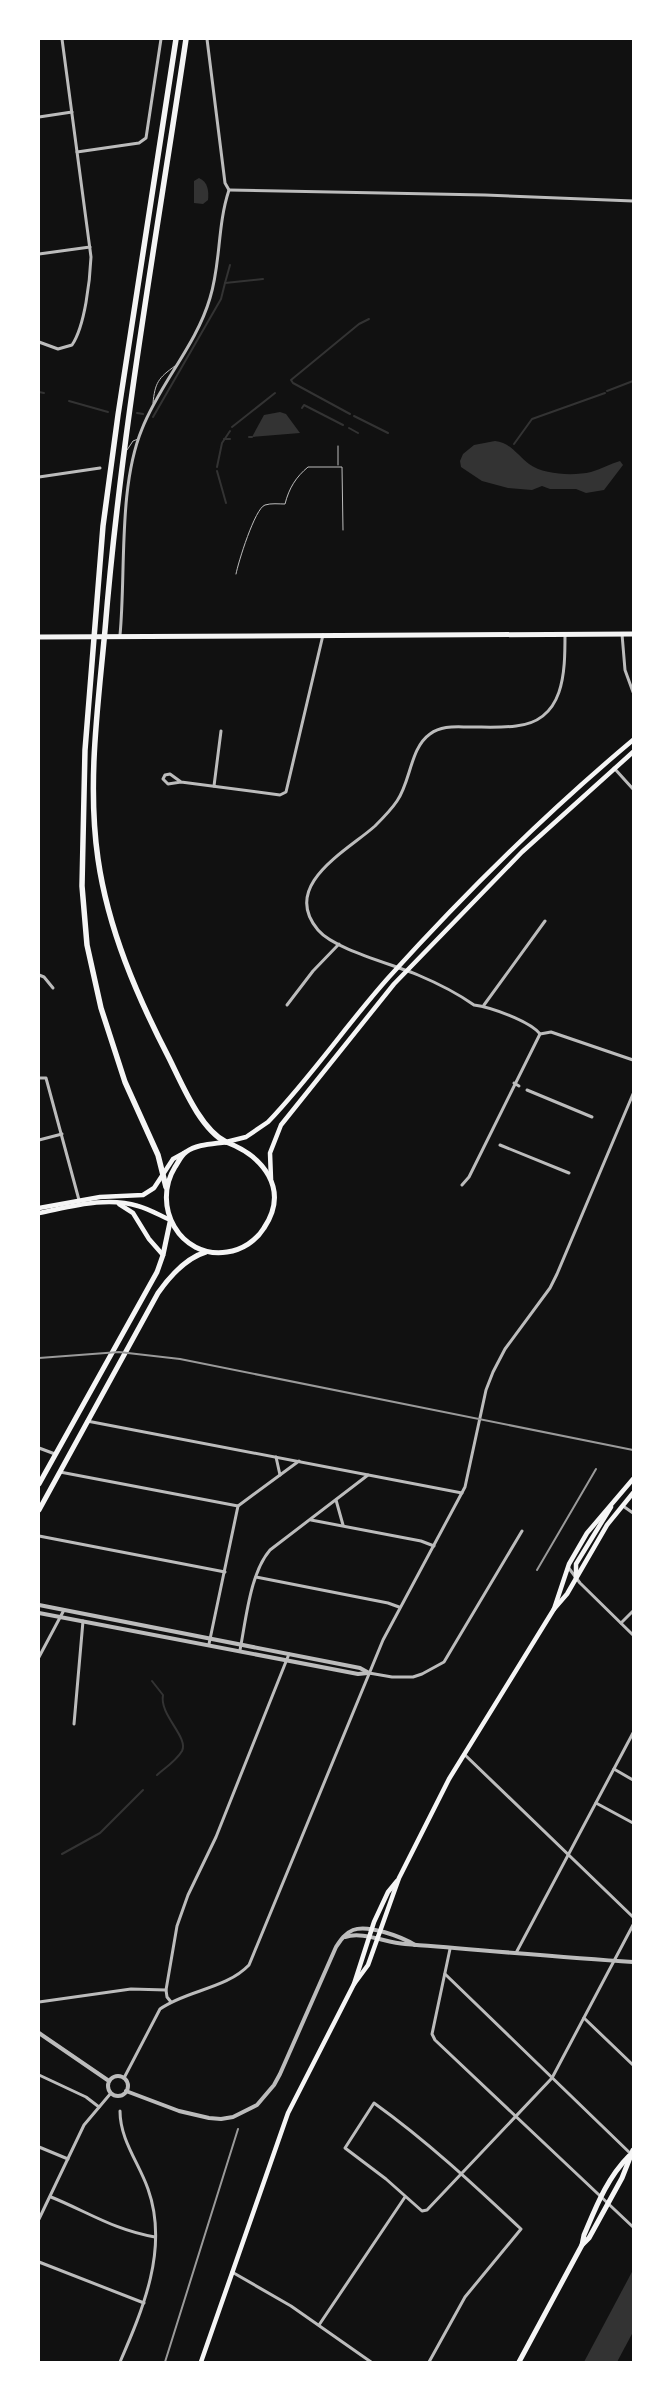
<svg xmlns="http://www.w3.org/2000/svg" width="672" height="2401" font-family="Roboto,sans-serif">
<style>
.water{fill:#333}
.lines{fill:none;stroke-linecap:round;stroke-linejoin:round}
.stream{stroke:#333;stroke-width:2}
.service{stroke:#bcbcbc;stroke-width:1}
.minor{stroke:#bcbcbc;stroke-width:3}
.tertiary{stroke:#bcbcbc;stroke-width:4}
.secondary{stroke:#f5f5f5;stroke-width:4.5}
.primary{stroke:#f5f5f5;stroke-width:5}
.motorway{stroke:#f5f5f5;stroke-width:5.5}
.rail{stroke:#9a9a9a;stroke-width:2}
</style>
<rect width="100%" height="100%" fill="#111"/>
<g class="water">
<path d="M 199,178 C 208,182 209,191 208,200 L 203,204 L 194,203 L 194,181 Z"/>
<path d="M 280,412 L 286,414 L 300,433 L 252,437 L 264,415 Z"/>
<path d="M 495,441 C 510,442 518,456 529,464 C 544,475 574,476 591,472 C 601,469 610,464 620,461 L 623,465 L 604,490 L 586,493 L 576,489 L 550,489 L 542,486 L 532,490 L 508,488 L 482,481 L 461,467 L 460,461 L 463,454 L 474,445 Z"/>
<path d="M 633,2270 L 633,2332 L 617,2362 L 584,2362 Z"/>
</g>
<g class="lines">
<g class="stream">
<path d="M 225,283 L 230,265"/>
<path d="M 607,391 L 633,381"/>
<path d="M 39,392 L 44,393"/>
<path d="M 69,401 L 108,412"/>
<path d="M 302,408 L 304,405 L 343,425"/>
<path d="M 137,413 L 143,414"/>
<path d="M 350,414 L 293,383 L 291,380 L 359,324 L 369,319"/>
<path d="M 354,416 L 388,433"/>
<path d="M 153,417 L 221,299 L 225,283 L 263,279"/>
<path d="M 232,427 L 275,393"/>
<path d="M 349,428 L 358,433"/>
<path d="M 249,437 L 252,437"/>
<path d="M 224,439 L 230,439"/>
<path d="M 514,444 L 532,419 L 605,393"/>
<path d="M 217,467 L 222,443 L 230,431"/>
<path d="M 217,471 L 226,503"/>
<path d="M 152,1681 L 163,1695 C 159,1715 189,1737 182,1751 C 176,1761 165,1768 157,1775"/>
<path d="M 62,1854 L 100,1833 L 143,1790"/>
</g>
<g class="service">
<path d="M 153,403 C 155,383 158,378 175,366"/>
<path d="M 127,450 L 133,441 L 138,439"/>
<path d="M 338,465 L 338,446"/>
<path d="M 236,574 C 238,563 255,508 265,505 C 271,503 279,504 285,504 C 289,488 296,477 308,467 L 342,467 L 343,530"/>
</g>
<g class="minor">
<path d="M 39,117 L 72,112"/>
<path d="M 77,152 L 139,143 L 146,138 L 161,39"/>
<path d="M 229,190 L 485,195 L 633,201"/>
<path d="M 39,254 L 90,247"/>
<path d="M 39,342 L 58,349 L 72,345 C 85,326 90,280 91,257 L 62,39"/>
<path d="M 39,477 L 100,468"/>
<path d="M 565,634 C 565,672 565,721 516,726 C 501,728 485,727 470,727 C 456,727 442,725 430,734 C 410,748 411,781 397,801 C 391,810 383,818 375,826 C 347,851 280,885 318,930 C 335,950 393,964 418,975 C 437,983 457,993 474,1005 C 490,1007 530,1021 540,1034 L 551,1032 L 633,1060"/>
<path d="M 622,634 L 625,670 L 633,692"/>
<path d="M 120,635 C 126,573 118,487 142,429 C 160,383 196,346 210,298 C 221,263 217,226 229,190 L 225,183 L 207,39"/>
<path d="M 614,768 L 633,789"/>
<path d="M 181,782 L 168,784 L 163,779 L 165,775 L 170,774 L 181,782 L 280,795 L 286,792 L 323,635"/>
<path d="M 214,786 L 221,731"/>
<path d="M 39,975 L 44,977 L 53,988"/>
<path d="M 287,1005 L 313,971 L 339,944"/>
<path d="M 484,1005 L 545,921"/>
<path d="M 39,1078 L 46,1078 L 79,1200"/>
<path d="M 514,1083 L 519,1086"/>
<path d="M 527,1090 L 592,1117"/>
<path d="M 39,1140 L 62,1134"/>
<path d="M 500,1145 L 569,1173"/>
<path d="M 462,1185 L 469,1177 L 540,1034"/>
<path d="M 87,1421 L 462,1493"/>
<path d="M 39,1448 L 55,1454"/>
<path d="M 276,1457 L 280,1475"/>
<path d="M 60,1472 L 238,1506"/>
<path d="M 336,1500 L 343,1525"/>
<path d="M 623,1506 L 633,1513"/>
<path d="M 311,1520 L 421,1541 L 434,1546"/>
<path d="M 39,1536 L 225,1572"/>
<path d="M 568,1567 L 580,1583 L 633,1635"/>
<path d="M 256,1577 L 388,1603 L 399,1607"/>
<path d="M 621,1623 L 633,1611"/>
<path d="M 209,1644 L 238,1506 L 299,1461"/>
<path d="M 240,1650 C 246,1620 250,1573 270,1550 L 368,1475"/>
<path d="M 39,1657 L 64,1610"/>
<path d="M 369,1673 L 392,1677 L 413,1677 L 422,1674 L 444,1662 L 522,1531"/>
<path d="M 74,1724 L 83,1621"/>
<path d="M 464,1754 L 633,1917"/>
<path d="M 614,1769 L 633,1780"/>
<path d="M 596,1803 L 633,1823"/>
<path d="M 450,1949 L 432,2034 L 435,2040 L 633,2227"/>
<path d="M 516,1953 L 633,1733"/>
<path d="M 445,1974 L 631,2154"/>
<path d="M 39,2002 L 131,1989 L 166,1990"/>
<path d="M 171,2002 L 167,1997 L 166,1990 L 177,1926 L 188,1895 L 216,1837 L 289,1654"/>
<path d="M 584,2018 L 633,2065"/>
<path d="M 39,2075 L 86,2097 L 99,2107"/>
<path d="M 124,2078 L 160,2009 C 187,1990 226,1989 249,1965 L 383,1640 L 465,1487 L 486,1390 L 493,1372 L 505,1349 L 550,1288 L 557,1274 L 633,1094"/>
<path d="M 39,2147 L 68,2159"/>
<path d="M 51,2197 C 88,2212 114,2230 155,2237"/>
<path d="M 39,2219 L 84,2125 L 111,2093"/>
<path d="M 39,2262 L 144,2303"/>
<path d="M 232,2272 L 291,2306 L 371,2362"/>
<path d="M 319,2325 L 405,2197"/>
<path d="M 120,2362 C 143,2309 169,2248 148,2189 C 139,2163 120,2140 120,2111"/>
<path d="M 429,2362 L 465,2297 L 521,2229 C 473,2184 427,2141 374,2103 L 345,2148 L 386,2179 L 422,2211 L 427,2210 L 552,2078 L 633,1925"/>
</g>
<g class="tertiary">
<path d="M 39,1605 L 360,1668 L 369,1673"/>
<path d="M 39,1613 L 358,1674 L 368,1673"/>
<path d="M 345,1937 C 363,1931 386,1943 405,1944 C 481,1950 557,1957 633,1962"/>
<path d="M 39,2033 L 109,2081"/>
<circle cx="118" cy="2086" r="10"/>
<path d="M 126,2091 L 179,2111 L 209,2118 L 221,2119 L 233,2117 L 257,2105 L 274,2085 L 280,2074 L 336,1947 C 340,1941 345,1933 353,1930 C 368,1924 402,1937 415,1945"/>
</g>
<g class="secondary">
<path d="M 226,1142 L 246,1137 L 268,1122 C 311,1077 347,1024 389,977 C 465,893 546,813 633,740"/>
<path d="M 271,1179 L 270,1153 L 281,1125 L 394,984 L 522,852 L 633,752"/>
<path d="M 119,1204 L 133,1213 L 149,1239 L 163,1255"/>
<path d="M 39,1208 L 100,1197 L 143,1195 L 154,1188 L 173,1159 L 184,1153"/>
<path d="M 39,1213 C 70,1207 106,1196 138,1206 C 149,1209 159,1215 170,1220"/>
<path d="M 576,1578 L 576,1564 L 611,1507"/>
<path d="M 554,1609 L 567,1594 L 607,1525 L 633,1493"/>
<path d="M 354,1984 L 368,1965 L 399,1878 L 449,1779 L 554,1609 L 569,1564 L 587,1533 L 633,1479"/>
<path d="M 201,2362 L 288,2113 L 354,1984 L 374,1922 L 388,1892 L 397,1881"/>
</g>
<g class="primary">
<path d="M 39,637 L 633,634"/>
<path d="M 226,1142 C 263,1156 290,1189 264,1228 C 256,1241 242,1250 227,1252 C 180,1259 151,1206 175,1167 C 178,1163 181,1155 186,1152 C 197,1144 213,1144 226,1142 Z"/>
<path d="M 39,1484 L 157,1272 L 163,1255 L 170,1222"/>
<path d="M 39,1510 L 158,1293 C 170,1276 186,1258 206,1252"/>
<path d="M 582,2245 L 584,2235 C 596,2207 607,2178 629,2156"/>
<path d="M 519,2362 L 582,2245 L 589,2238 L 622,2178 L 633,2150"/>
</g>
<g class="motorway">
<path d="M 186,39 C 157,235 121,432 105,630 C 98,706 87,783 98,859 C 108,929 137,996 169,1058 C 182,1084 200,1129 226,1142"/>
<path d="M 166,1187 L 158,1155 L 125,1082 L 101,1008 L 87,945 L 82,886 L 85,750 L 103,526 L 118,415 L 176,39"/>
</g>
<g class="rail">
<path d="M 39,1358 L 119,1352 L 180,1359 L 633,1450"/>
<path d="M 537,1570 L 596,1469"/>
<path d="M 165,2362 L 238,2129"/>
</g>
</g>
<rect width="672" height="2401" fill="none" stroke="#ffffff" stroke-width="80"/>
</svg>
